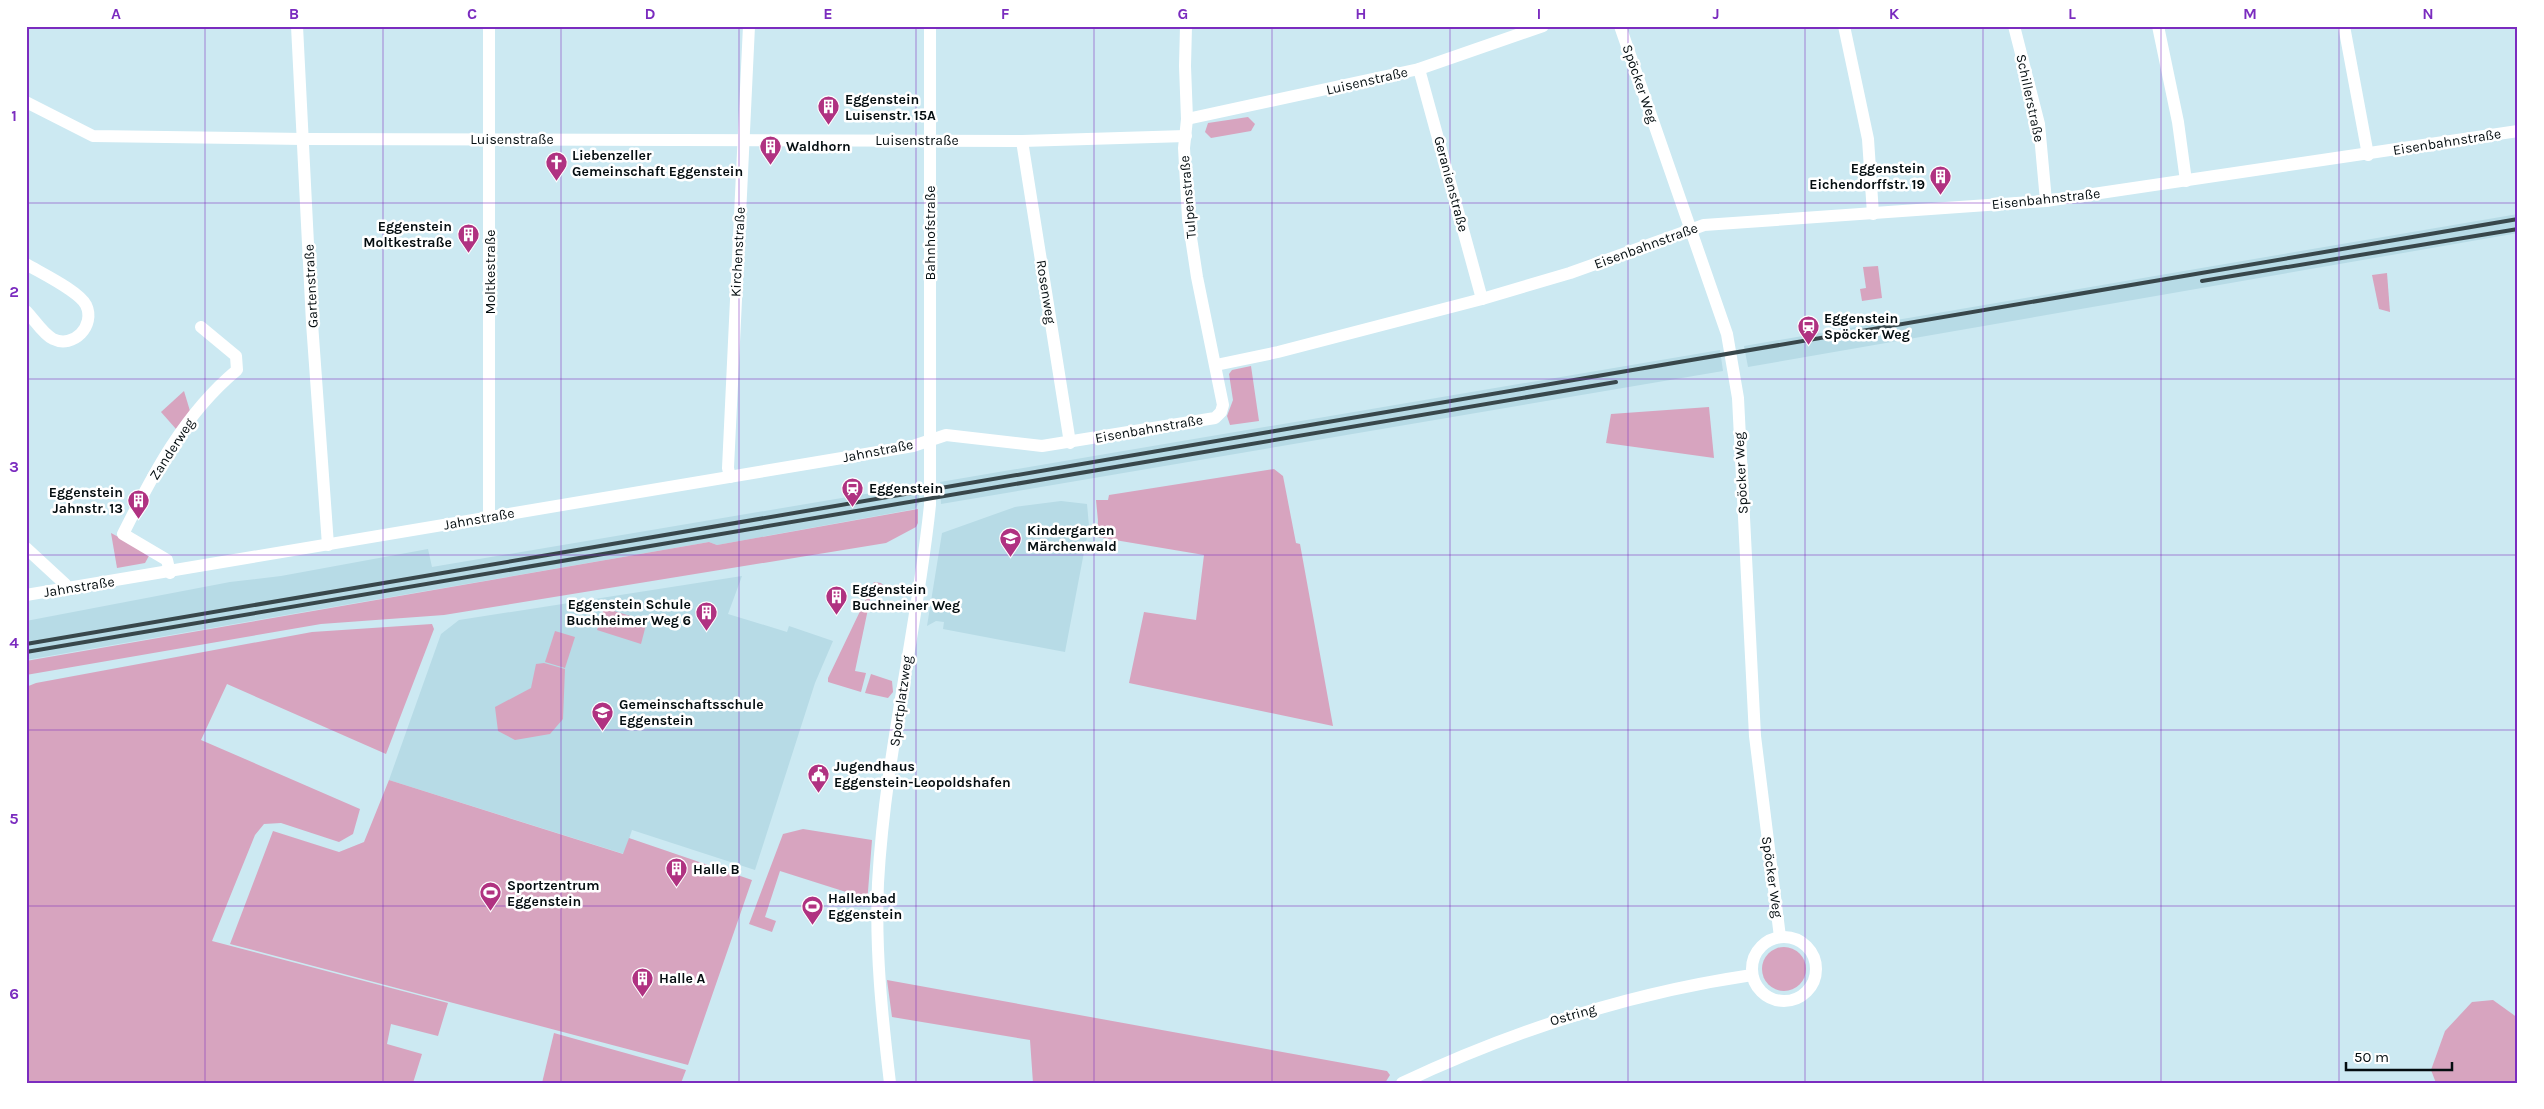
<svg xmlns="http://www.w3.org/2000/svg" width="2544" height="1109" font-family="Karla,sans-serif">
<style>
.built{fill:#b7dbe6}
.green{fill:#d7a4bf}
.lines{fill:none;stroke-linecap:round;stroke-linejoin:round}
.street{stroke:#fff;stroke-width:12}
.rail{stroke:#38474b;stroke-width:4}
.grid{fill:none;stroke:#7b2cbf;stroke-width:1;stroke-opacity:0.55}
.labels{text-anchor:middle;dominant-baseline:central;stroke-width:5;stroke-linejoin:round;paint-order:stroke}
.street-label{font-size:14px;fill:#040d10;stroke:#fff}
.poi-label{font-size:14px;font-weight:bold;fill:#040d10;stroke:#fff;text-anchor:start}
.neatline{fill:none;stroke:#7b2cbf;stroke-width:2}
.grid-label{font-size:16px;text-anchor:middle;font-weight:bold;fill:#7b2cbf}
</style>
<rect width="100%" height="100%" fill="#cce9f2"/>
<g class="built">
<path d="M 2518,214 L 2518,233 L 1748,367 L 1744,346 Z"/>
<path d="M 1720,350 L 1723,371 L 941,504 L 940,482 Z"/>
<path d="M 919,485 L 919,503 L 915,509 L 717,545 L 709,542 L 26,660 L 26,621 L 230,582 L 281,576 L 428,549 L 432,567 Z"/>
<path d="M 1061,501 L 1087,504 L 1089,526 L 1065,652 L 943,629 L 944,622 L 936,621 L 927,626 L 942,533 L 1015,507 Z"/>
<path d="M 742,576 L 728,614 L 787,632 L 789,626 L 833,641 L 815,683 L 755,870 L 632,830 L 624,854 L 389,780 L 441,634 L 459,620 Z"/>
</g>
<g class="green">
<path d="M 1248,117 L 1255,124 L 1251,131 L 1211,138 L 1205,132 L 1208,123 Z"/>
<path d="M 1878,266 L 1882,298 L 1862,301 L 1860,289 L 1866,288 L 1863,267 Z"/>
<path d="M 2387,273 L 2390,312 L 2379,309 L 2372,275 Z"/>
<path d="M 1251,366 L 1259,421 L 1230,425 L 1227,416 L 1233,400 L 1229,374 L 1232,370 Z"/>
<path d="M 184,391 L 190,411 L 176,429 L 161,412 Z"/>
<path d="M 1709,407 L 1714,458 L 1606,443 L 1611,414 Z"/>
<path d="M 1274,469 L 1283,476 L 1296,543 L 1300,544 L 1333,726 L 1129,683 L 1144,612 L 1196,620 L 1204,555 L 1097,537 L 1098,521 L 1096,500 L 1108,500 L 1109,495 Z"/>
<path d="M 918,509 L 918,523 L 916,527 L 886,543 L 444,615 L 321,624 L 26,675 L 26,661 L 709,542 L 717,545 Z"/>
<path d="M 111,533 L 150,554 L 145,563 L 117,568 Z"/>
<path d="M 874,582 L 881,583 L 883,585 L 882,591 L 872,590 L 855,671 L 866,673 L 861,692 L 828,682 L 828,678 Z"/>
<path d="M 604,608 L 647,621 L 641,644 L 597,630 Z"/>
<path d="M 432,624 L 434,629 L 386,754 L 227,684 L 201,740 L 360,809 L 353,834 L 339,842 L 281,823 L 264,824 L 255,835 L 212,941 L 448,1003 L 438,1036 L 391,1024 L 387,1044 L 422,1054 L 413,1083 L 26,1083 L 26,687 L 36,683 L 312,632 Z"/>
<path d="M 555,631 L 575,637 L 565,668 L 545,662 Z"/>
<path d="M 544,663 L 565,669 L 563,719 L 550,734 L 515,740 L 498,731 L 495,707 L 531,688 L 536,664 Z"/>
<path d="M 871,674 L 892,681 L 893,692 L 888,698 L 865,693 Z"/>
<path d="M 389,780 L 623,854 L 629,838 L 752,880 L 688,1065 L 230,944 L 273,831 L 339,852 L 364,842 Z"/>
<path d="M 803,829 L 872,840 L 867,904 L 845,897 L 846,892 L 780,871 L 765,917 L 776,921 L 772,932 L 749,924 L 783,834 Z"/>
<circle cx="1784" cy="969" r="22"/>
<path d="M 887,980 L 1387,1071 L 1390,1075 L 1385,1083 L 1033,1083 L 1030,1040 L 892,1017 Z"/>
<path d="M 2493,1000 L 2518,1018 L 2518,1083 L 2436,1083 L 2431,1070 L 2445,1031 L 2472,1002 Z"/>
<path d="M 554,1033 L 686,1070 L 681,1083 L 542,1083 Z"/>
</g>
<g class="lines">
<g class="street">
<path d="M 297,26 L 312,323 L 328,545"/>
<path d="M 489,26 L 489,517"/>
<path d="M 1620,26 L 1727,334 L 1738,398 L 1755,736 L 1780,937"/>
<path d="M 1844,26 L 1868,139 L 1873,214"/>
<path d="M 2014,26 L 2039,124 L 2046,201"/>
<path d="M 2158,26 L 2178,122 L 2186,181"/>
<path d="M 2344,26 L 2368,155"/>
<path d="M 1419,69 L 1482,299"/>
<path d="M 26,102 L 93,136 L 303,139 L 1022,141 L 1186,136"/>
<path d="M 1187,119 L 1419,69 L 1543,26"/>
<path d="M 1022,141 L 1070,443"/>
<path d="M 26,264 C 41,273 79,291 86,305 C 96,326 73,349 53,339 C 43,334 34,319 26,311"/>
<path d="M 1216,365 L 1278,352 L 1482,299 L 1570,273 L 1704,225 L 2046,201 L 2518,131"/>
<path d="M 730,477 L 728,468 L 749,26"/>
<path d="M 26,548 L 65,584 L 67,589"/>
<path d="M 170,573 L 167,560 L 123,534 C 153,474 184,414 237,370 L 236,356 L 201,327"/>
<path d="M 26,595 L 854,456 L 913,446 L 946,435 L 1042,446 L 1215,418 L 1221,412 L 1223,405 L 1197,277 L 1188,218 L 1184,148 L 1187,119 L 1185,66 L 1186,26"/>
<circle cx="1784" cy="969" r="32"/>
<path d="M 890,1083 C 882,1016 875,950 878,883 C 885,756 917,631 930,505 L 930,26"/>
<path d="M 1402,1083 C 1514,1030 1630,993 1752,975"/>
</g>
<g class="rail">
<path d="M 2202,281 L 2518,229"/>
<path d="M 26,644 C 856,498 1688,365 2518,219"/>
<path d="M 26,652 L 1616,382"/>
</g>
</g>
<path class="grid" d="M 205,26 L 205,1083M 383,26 L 383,1083M 561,26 L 561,1083M 739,26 L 739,1083M 916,26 L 916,1083M 1094,26 L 1094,1083M 1272,26 L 1272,1083M 1450,26 L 1450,1083M 1628,26 L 1628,1083M 1805,26 L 1805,1083M 1983,26 L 1983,1083M 2161,26 L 2161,1083M 2339,26 L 2339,1083M 26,203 L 2518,203M 26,379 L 2518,379M 26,555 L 2518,555M 26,730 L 2518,730M 26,906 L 2518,906"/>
<defs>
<symbol id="building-pin" viewBox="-11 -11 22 30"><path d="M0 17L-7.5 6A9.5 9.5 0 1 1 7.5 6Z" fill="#b03281" stroke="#fff"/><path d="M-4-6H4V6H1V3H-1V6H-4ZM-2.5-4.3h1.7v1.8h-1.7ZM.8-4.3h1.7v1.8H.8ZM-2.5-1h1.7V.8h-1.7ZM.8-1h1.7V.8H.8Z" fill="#fff"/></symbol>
<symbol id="church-pin" viewBox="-11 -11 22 30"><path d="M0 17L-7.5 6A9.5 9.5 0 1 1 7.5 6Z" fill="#b03281" stroke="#fff"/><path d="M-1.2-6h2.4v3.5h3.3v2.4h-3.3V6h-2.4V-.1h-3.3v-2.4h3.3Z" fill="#fff"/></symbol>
<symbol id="station-pin" viewBox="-11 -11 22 30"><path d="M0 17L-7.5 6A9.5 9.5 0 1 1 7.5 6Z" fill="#b03281" stroke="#fff"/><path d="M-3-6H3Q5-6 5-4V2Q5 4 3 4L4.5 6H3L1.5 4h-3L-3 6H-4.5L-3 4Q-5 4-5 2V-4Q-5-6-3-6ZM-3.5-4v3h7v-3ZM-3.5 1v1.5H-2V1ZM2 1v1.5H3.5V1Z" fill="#fff"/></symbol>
<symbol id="school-pin" viewBox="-11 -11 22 30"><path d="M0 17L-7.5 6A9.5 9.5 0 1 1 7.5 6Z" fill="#b03281" stroke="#fff"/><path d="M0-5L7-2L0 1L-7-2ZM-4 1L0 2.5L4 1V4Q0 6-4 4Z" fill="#fff"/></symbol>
<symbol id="civic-pin" viewBox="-11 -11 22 30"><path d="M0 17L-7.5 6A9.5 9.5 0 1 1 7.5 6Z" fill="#b03281" stroke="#fff"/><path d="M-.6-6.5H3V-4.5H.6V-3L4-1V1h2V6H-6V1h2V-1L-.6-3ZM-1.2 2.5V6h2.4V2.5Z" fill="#fff"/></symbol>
<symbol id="stadium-pin" viewBox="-11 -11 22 30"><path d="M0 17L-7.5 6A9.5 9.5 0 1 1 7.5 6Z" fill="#b03281" stroke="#fff"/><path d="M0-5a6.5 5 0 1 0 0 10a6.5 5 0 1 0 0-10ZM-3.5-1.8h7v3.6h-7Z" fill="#fff"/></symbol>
</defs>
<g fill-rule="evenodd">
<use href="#building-pin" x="816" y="94" width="25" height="34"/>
<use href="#building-pin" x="758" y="134" width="25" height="34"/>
<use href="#church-pin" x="544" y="150" width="25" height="34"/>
<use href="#building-pin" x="1928" y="164" width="25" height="34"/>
<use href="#building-pin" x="456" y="222" width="25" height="34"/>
<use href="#station-pin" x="1796" y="314" width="25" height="34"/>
<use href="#station-pin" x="840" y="476" width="25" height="34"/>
<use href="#building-pin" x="126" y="488" width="25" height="34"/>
<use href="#school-pin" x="998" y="526" width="25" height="34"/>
<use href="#building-pin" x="824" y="584" width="25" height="34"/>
<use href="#building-pin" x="694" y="600" width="25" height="34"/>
<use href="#school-pin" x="590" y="700" width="25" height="34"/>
<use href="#civic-pin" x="806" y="762" width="25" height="34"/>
<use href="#building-pin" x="664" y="856" width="25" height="34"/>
<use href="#stadium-pin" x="478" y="880" width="25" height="34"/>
<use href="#stadium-pin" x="800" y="894" width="25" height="34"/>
<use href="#building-pin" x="630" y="966" width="25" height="34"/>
</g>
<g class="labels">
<g class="street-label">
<text transform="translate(1367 81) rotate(-13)">Luisenstraße</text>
<text transform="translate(1640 84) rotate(71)">Spöcker Weg</text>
<text transform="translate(2030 98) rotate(78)">Schillerstraße</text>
<text x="512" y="139">Luisenstraße</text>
<text x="917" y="140">Luisenstraße</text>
<text transform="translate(2447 142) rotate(-9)">Eisenbahnstraße</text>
<text transform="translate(1451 184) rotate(75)">Geranienstraße</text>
<text transform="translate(1188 197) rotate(-95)">Tulpenstraße</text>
<text transform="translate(2046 199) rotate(-6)">Eisenbahnstraße</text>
<text transform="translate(930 233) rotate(-90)">Bahnhofstraße</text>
<text transform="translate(1646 246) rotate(-20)">Eisenbahnstraße</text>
<text transform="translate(738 252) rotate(-87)">Kirchenstraße</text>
<text transform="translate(490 272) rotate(-90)">Moltkestraße</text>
<text transform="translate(311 286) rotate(-93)">Gartenstraße</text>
<text transform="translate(1046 292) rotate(81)">Rosenweg</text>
<text transform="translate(1149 429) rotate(-10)">Eisenbahnstraße</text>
<text transform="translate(172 449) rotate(-57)">Zanderweg</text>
<text transform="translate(878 451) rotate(-11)">Jahnstraße</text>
<text transform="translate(1741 473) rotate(-93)">Spöcker Weg</text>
<text transform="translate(479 519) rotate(-10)">Jahnstraße</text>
<text transform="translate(79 587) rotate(-9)">Jahnstraße</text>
<text transform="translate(901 701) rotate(-82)">Sportplatzweg</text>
<text transform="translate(1772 877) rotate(82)">Spöcker Weg</text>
<text transform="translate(1573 1015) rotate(-16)">Ostring</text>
</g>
<g class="poi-label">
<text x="845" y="99">Eggenstein<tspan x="845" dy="16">Luisenstr. 15A</tspan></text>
<text x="786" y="146">Waldhorn</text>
<text x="572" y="155">Liebenzeller<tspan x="572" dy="16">Gemeinschaft Eggenstein</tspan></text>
<text x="1925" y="168" text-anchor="end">Eggenstein<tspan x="1925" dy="16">Eichendorffstr. 19</tspan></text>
<text x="452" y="226" text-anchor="end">Eggenstein<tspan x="452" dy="16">Moltkestraße</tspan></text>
<text x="1824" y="318">Eggenstein<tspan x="1824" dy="16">Spöcker Weg</tspan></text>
<text x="869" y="488">Eggenstein</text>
<text x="123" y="492" text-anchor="end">Eggenstein<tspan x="123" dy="16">Jahnstr. 13</tspan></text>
<text x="1027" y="530">Kindergarten<tspan x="1027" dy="16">Märchenwald</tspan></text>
<text x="852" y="589">Eggenstein<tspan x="852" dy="16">Buchneiner Weg</tspan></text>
<text x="691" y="604" text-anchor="end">Eggenstein Schule<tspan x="691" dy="16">Buchheimer Weg 6</tspan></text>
<text x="619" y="704">Gemeinschaftsschule<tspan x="619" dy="16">Eggenstein</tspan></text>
<text x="834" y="766">Jugendhaus<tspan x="834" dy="16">Eggenstein-Leopoldshafen</tspan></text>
<text x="693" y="869">Halle B</text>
<text x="507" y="885">Sportzentrum<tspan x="507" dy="16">Eggenstein</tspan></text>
<text x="828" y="898">Hallenbad<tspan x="828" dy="16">Eggenstein</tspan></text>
<text x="659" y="978">Halle A</text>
</g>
</g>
<rect width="2544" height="1109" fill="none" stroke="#ffffff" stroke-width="55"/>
<path d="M2346 1062v8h106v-8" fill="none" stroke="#040d10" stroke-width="2.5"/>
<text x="2354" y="1062" font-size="15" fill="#040d10" stroke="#ffffff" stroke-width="4" paint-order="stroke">50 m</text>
<rect x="28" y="28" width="2488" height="1054" class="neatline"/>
<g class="grid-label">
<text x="116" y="19">A</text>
<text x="294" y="19">B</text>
<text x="472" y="19">C</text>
<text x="650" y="19">D</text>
<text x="828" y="19">E</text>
<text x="1005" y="19">F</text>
<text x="1183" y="19">G</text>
<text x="1361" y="19">H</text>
<text x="1539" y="19">I</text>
<text x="1716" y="19">J</text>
<text x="1894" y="19">K</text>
<text x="2072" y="19">L</text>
<text x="2250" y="19">M</text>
<text x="2428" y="19">N</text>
<text x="14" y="121">1</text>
<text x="14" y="297">2</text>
<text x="14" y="472">3</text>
<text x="14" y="648">4</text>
<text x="14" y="824">5</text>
<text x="14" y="999">6</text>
</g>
</svg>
